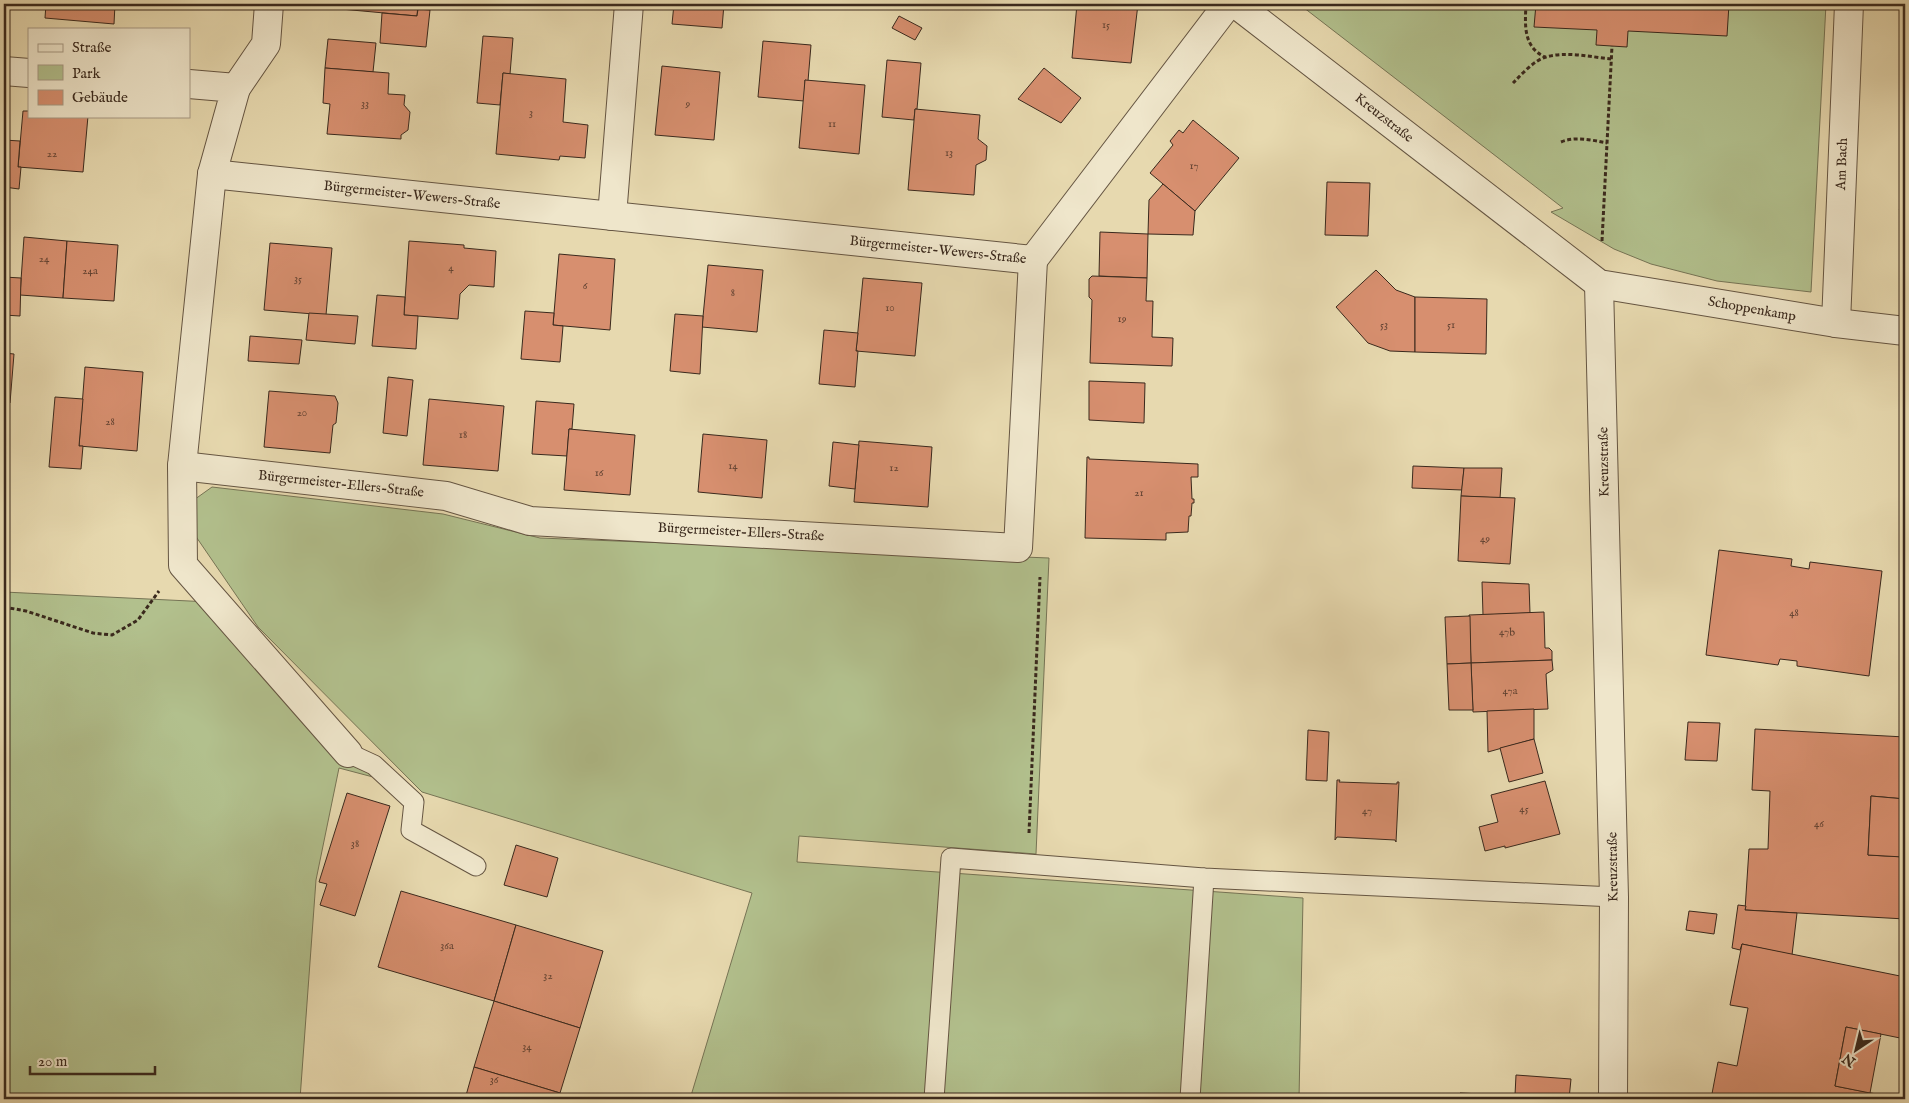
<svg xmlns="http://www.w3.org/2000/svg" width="1909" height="1103" font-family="'IM FELL English',serif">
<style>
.green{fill:#b2c08d;stroke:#767455}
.building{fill:#d78f6f;stroke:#3a291d}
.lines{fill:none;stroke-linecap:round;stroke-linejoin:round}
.service-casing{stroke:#655542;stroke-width:21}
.minor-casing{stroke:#655542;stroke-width:30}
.path{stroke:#3a291d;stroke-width:3;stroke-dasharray:4 2.5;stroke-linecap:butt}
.service{stroke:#efe6cb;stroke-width:19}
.minor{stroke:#efe6cb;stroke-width:28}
.labels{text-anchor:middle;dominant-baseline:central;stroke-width:4.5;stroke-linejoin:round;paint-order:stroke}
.number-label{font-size:11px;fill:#614232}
.street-label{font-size:14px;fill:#3a291d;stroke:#efe6cb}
</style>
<rect width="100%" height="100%" fill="#e7d9af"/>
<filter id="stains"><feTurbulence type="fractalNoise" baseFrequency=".004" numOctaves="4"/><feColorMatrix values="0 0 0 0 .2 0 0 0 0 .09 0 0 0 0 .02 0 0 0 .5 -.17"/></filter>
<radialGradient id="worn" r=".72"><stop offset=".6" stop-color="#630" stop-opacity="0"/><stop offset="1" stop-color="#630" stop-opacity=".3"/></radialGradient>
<g class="green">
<path d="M 1299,4 L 1826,4 L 1811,292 L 1717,281 L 1651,264 L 1614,249 L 1551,212 L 1563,208 Z"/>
<path d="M 212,487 L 443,514 L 540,538 L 1049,558 L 1036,854 L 799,836 L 797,862 L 1303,898 L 1299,1099 L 690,1099 L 752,893 L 422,792 L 258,627 L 188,525 L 191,502 Z"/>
<path d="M 4,592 L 210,602 L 238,643 L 373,777 L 339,768 L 316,880 L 300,1099 L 4,1099 Z"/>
</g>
<g class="building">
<path d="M 46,4 L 115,4 L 114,24 L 45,18 Z"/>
<path d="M 319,4 L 418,4 L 417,16 L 319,7 Z"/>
<path d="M 418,4 L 430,4 L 430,10 L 418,9 Z"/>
<path d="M 674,4 L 724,4 L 722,28 L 672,24 Z"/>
<path d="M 1077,4 L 1138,4 L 1131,63 L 1072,58 Z"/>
<path d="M 1536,4 L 1729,4 L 1727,36 L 1628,31 L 1627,47 L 1596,45 L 1597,30 L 1534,27 Z"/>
<path d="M 418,9 L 430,10 L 426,47 L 380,43 L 382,13 L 417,16 Z"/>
<path d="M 899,16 L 922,28 L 915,40 L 892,28 Z"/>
<path d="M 483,36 L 513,38 L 510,74 L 503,73 L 500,105 L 477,103 Z"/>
<path d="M 328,39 L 376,43 L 373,72 L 325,68 Z"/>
<path d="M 763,41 L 811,45 L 808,81 L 805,80 L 804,101 L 758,97 Z"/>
<path d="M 887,60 L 921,63 L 917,109 L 915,109 L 914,120 L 882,117 Z"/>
<path d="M 662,66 L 720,72 L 714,140 L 655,135 Z"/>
<path d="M 325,68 L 389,73 L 388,94 L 405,95 L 404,105 L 410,112 L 408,130 L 401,135 L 401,139 L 327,134 L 330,104 L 323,103 Z"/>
<path d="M 1044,68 L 1081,98 L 1061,123 L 1018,99 Z"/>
<path d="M 503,73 L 566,79 L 563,122 L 588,125 L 585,158 L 560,156 L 559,160 L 496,154 Z"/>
<path d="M 805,80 L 865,85 L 859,154 L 799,148 Z"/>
<path d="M 915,109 L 980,115 L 978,139 L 987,146 L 986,160 L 976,165 L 974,195 L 908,190 Z"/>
<path d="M 23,111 L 29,111 L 29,116 L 88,116 L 83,172 L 18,167 Z"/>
<path d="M 1193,120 L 1239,158 L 1195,211 L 1150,173 L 1173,145 L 1170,141 L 1179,130 L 1183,133 Z"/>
<path d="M 4,140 L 20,141 L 18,167 L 21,167 L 19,189 L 4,187 Z"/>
<path d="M 1327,182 L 1370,183 L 1368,236 L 1325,235 Z"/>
<path d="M 1163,184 L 1195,211 L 1193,235 L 1148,234 L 1149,200 Z"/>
<path d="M 1905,203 L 1905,216 L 1899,209 Z"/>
<path d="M 1100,232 L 1148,234 L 1147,278 L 1099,276 Z"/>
<path d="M 24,237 L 67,241 L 63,298 L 20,295 Z"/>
<path d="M 67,241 L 118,245 L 114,301 L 63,298 Z"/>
<path d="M 409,241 L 464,245 L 464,248 L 496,251 L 494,287 L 469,285 L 460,294 L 458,319 L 404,315 Z"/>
<path d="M 270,243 L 332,248 L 326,315 L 264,310 Z"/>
<path d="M 559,254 L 615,259 L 610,330 L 553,325 Z"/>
<path d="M 708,265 L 763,270 L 757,332 L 702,327 Z"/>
<path d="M 1376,270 L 1396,290 L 1415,297 L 1415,352 L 1390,351 L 1368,343 L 1336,307 Z"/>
<path d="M 1092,276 L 1147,278 L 1146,301 L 1153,301 L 1152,337 L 1173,338 L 1172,366 L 1090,363 L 1092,300 L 1089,297 L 1089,279 Z"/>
<path d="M 4,277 L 21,278 L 20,316 L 4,315 Z"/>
<path d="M 863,278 L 922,283 L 915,356 L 856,351 Z"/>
<path d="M 377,295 L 405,297 L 404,315 L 418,316 L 416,349 L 372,346 Z"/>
<path d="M 1415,297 L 1487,299 L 1486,354 L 1415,352 Z"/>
<path d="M 525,311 L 554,313 L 553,325 L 563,326 L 560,362 L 521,359 Z"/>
<path d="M 309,313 L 358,316 L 355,344 L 306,340 Z"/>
<path d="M 675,314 L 703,316 L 700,374 L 670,371 Z"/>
<path d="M 824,330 L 858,333 L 856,351 L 858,351 L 855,387 L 819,384 Z"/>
<path d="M 250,336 L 302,340 L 299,364 L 248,361 Z"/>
<path d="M 4,353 L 14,354 L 10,403 L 4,402 Z"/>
<path d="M 85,367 L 143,372 L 137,451 L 79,446 Z"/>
<path d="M 388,377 L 413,380 L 407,436 L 383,433 Z"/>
<path d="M 1089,381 L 1145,383 L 1144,423 L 1089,420 Z"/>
<path d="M 269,391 L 335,396 L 338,403 L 336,423 L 333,425 L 330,453 L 264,447 Z"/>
<path d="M 55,397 L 83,399 L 79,446 L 83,446 L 81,469 L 49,467 Z"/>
<path d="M 429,399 L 504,406 L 498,471 L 423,465 Z"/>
<path d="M 536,401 L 574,404 L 572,429 L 569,429 L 567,456 L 532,454 Z"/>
<path d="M 569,429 L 635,435 L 630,495 L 564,490 Z"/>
<path d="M 703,434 L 767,440 L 762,498 L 698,492 Z"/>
<path d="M 859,441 L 932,447 L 928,507 L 854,502 Z"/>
<path d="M 833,442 L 859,445 L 855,489 L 829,486 Z"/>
<path d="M 1087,457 L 1089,457 L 1089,459 L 1198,464 L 1198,477 L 1191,477 L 1192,499 L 1194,499 L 1194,503 L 1192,503 L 1191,516 L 1189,516 L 1188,532 L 1166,533 L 1166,540 L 1085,538 Z"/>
<path d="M 1413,466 L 1464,468 L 1462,490 L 1412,488 Z"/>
<path d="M 1464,468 L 1502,468 L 1500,498 L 1461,496 Z"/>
<path d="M 1461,496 L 1515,498 L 1510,564 L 1458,561 Z"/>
<path d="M 1719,550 L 1792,559 L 1791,566 L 1809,569 L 1810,562 L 1882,571 L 1869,676 L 1797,666 L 1797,661 L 1780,659 L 1778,665 L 1706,655 Z"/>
<path d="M 1482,582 L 1529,584 L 1530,613 L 1483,615 Z"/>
<path d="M 1544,612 L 1545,648 L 1549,648 L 1552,651 L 1552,660 L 1471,663 L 1469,615 Z"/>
<path d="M 1470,616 L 1471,663 L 1447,664 L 1445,617 Z"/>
<path d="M 1552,660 L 1553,670 L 1546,674 L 1548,709 L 1473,712 L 1471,663 Z"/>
<path d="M 1471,663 L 1473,710 L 1449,710 L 1447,664 Z"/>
<path d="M 1534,709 L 1534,739 L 1488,752 L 1487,711 Z"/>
<path d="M 1688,722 L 1720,723 L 1717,761 L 1685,760 Z"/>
<path d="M 1755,729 L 1905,737 L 1905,799 L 1871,796 L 1868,855 L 1905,857 L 1905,919 L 1745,910 L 1749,849 L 1768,849 L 1770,791 L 1752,790 Z"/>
<path d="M 1308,730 L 1329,732 L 1327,781 L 1306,780 Z"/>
<path d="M 1534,739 L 1543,773 L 1509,782 L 1500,748 Z"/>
<path d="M 1337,780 L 1340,780 L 1339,782 L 1397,784 L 1397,782 L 1399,782 L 1396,842 L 1395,840 L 1337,837 L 1335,840 Z"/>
<path d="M 1545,781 L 1560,834 L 1505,848 L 1505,846 L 1485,851 L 1479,827 L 1498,822 L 1491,795 Z"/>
<path d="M 347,793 L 390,806 L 355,916 L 320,905 L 327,884 L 319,882 Z"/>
<path d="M 1871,796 L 1905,799 L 1903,857 L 1868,855 Z"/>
<path d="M 516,845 L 558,858 L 547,897 L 504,885 Z"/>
<path d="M 401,891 L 516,925 L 494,1001 L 378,967 Z"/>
<path d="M 1738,905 L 1746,906 L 1745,910 L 1797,913 L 1792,955 L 1742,944 L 1740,950 L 1732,948 Z"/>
<path d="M 1689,911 L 1717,914 L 1714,934 L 1686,930 Z"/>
<path d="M 516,925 L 603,951 L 580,1028 L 494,1001 Z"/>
<path d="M 1742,944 L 1905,977 L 1905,1039 L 1846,1027 L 1835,1086 L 1897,1098 L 1897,1099 L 1711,1099 L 1718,1062 L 1737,1066 L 1748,1008 L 1730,1005 Z"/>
<path d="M 494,1001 L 580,1028 L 560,1093 L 474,1067 Z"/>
<path d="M 1846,1027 L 1881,1034 L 1870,1093 L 1835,1086 Z"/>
<path d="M 474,1067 L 560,1093 L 559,1099 L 465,1099 Z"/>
<path d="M 1516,1075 L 1571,1079 L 1569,1099 L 1527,1099 L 1527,1096 L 1515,1095 Z"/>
<path d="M 1460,1093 L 1527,1096 L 1527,1099 L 1460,1099 Z"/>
</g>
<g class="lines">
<defs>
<g id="service">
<path d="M 348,753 L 374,765 L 414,802 L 411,830 L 476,866"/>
<path d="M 934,1099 L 951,858 L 1204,878 L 1614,897"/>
<path d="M 1190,1099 L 1204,878"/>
</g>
<g id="minor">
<path d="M 1236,4 L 1599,284 L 1836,323 L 1905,331"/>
<path d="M 4,71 L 29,73"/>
<path d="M 189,84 L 236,88 L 212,174 L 182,466 L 183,565 L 348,753"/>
<path d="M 236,88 L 266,44 L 269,4"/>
<path d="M 212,174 L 1033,260 L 1228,4"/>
<path d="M 612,216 L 629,4"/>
<path d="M 1599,284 L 1614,897 L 1613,1099"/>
<path d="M 1836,323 L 1849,4"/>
<path d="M 182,466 L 446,496 L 530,521 L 1018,548 L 1033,260"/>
</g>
</defs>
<use href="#service" class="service-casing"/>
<use href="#minor" class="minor-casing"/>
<g class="path">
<path d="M 1526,4 C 1525,25 1523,47 1545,57"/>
<path d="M 1513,83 C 1522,74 1533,61 1546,57 C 1566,51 1591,57 1611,59"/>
<path d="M 1561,142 C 1576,136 1591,140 1607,143"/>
<path d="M 1602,241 L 1612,46"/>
<path d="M 4,607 L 26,611 L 93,633 L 112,635 L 138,620 L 159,591"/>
<path d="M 1029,833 L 1040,577"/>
</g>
<use href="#service" class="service"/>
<use href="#minor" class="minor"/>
</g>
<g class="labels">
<g class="number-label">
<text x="1106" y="25">15</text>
<text x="365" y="104">33</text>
<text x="688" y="104">9</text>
<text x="531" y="113">3</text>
<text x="832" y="124">11</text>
<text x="949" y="153">13</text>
<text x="52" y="154">22</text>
<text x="1194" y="166">17</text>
<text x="44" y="259">24</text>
<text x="451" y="268">4</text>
<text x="90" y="271">24a</text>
<text x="298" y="279">35</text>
<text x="585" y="286">6</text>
<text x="733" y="293">8</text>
<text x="890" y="308">10</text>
<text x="1122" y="319">19</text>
<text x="1384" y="325">53</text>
<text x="1451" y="325">51</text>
<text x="302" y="413">20</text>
<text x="110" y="422">28</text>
<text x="463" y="435">18</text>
<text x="733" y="466">14</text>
<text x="894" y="468">12</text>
<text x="599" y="473">16</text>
<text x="1139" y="493">21</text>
<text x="1485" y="539">49</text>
<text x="1794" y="613">48</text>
<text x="1507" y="632">47b</text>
<text x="1510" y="691">47a</text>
<text x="1524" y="809">45</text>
<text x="1367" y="811">47</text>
<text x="1819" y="824">46</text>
<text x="355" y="844">38</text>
<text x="447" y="946">36a</text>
<text x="548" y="976">32</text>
<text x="527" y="1047">34</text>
<text x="494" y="1080">36</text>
</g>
<g class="street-label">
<text transform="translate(1384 118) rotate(38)">Kreuzstraße</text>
<text transform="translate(1842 164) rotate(-88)">Am Bach</text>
<text transform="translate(412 195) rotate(6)">Bürgermeister-Wewers-Straße</text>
<text transform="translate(938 250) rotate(6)">Bürgermeister-Wewers-Straße</text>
<text transform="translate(1752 309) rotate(10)">Schoppenkamp</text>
<text transform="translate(1604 462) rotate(-91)">Kreuzstraße</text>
<text transform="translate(341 484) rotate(6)">Bürgermeister-Ellers-Straße</text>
<text transform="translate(741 532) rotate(3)">Bürgermeister-Ellers-Straße</text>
<text transform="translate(1613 867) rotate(-91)">Kreuzstraße</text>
</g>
</g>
<rect width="1909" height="1103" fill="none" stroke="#e7d9af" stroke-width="20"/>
<rect x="5" y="5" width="1899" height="1093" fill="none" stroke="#3a291d" stroke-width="2.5"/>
<rect x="10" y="10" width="1889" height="1083" fill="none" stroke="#3a291d"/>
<rect x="28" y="28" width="162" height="90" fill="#efe6cb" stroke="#a79a85"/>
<rect x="38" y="44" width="25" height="8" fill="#efe6cb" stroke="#a79a85"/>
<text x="72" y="52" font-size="15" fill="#3a291d">Straße</text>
<rect x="38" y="65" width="25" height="15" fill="#b2c08d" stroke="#a79a85"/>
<text x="72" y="78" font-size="15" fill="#3a291d">Park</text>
<rect x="38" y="90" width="25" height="15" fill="#d78f6f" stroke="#a79a85"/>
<text x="72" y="102" font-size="15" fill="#3a291d">Gebäude</text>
<g transform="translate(1856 1050) rotate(215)" stroke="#efe6cb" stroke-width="4" paint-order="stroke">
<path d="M0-4L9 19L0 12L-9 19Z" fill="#3a291d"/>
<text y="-8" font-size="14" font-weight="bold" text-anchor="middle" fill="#3a291d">N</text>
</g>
<path d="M30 1066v8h125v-8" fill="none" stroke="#3a291d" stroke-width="2.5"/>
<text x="38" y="1066" font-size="15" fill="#3a291d" stroke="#efe6cb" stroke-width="4" paint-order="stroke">20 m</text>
<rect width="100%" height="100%" filter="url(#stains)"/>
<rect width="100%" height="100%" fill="url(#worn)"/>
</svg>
